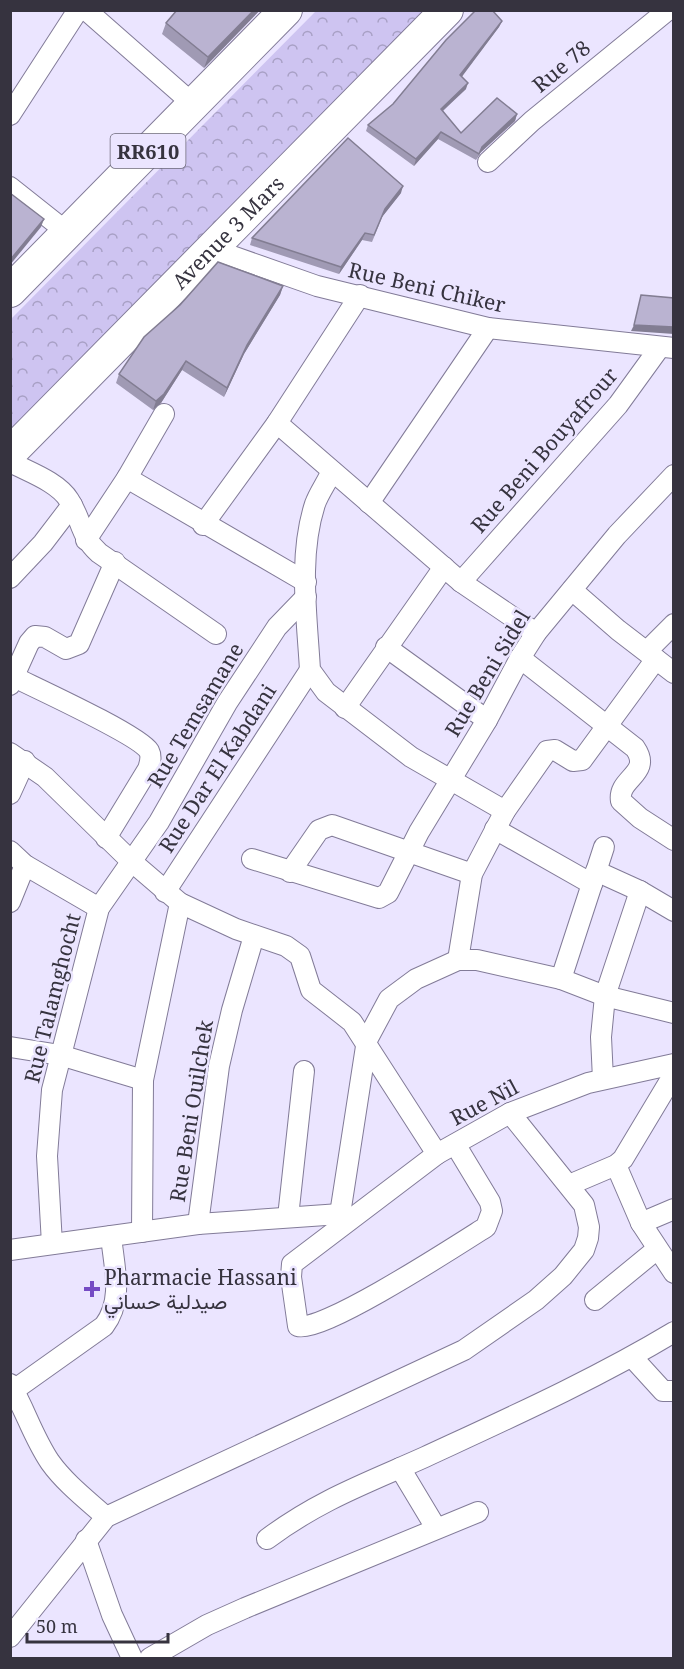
<svg xmlns="http://www.w3.org/2000/svg" width="684" height="1669" font-family="'Noto Serif',Vazirmatn,serif">
<style>
.park{fill:url(#park-crowns)}
.lines{fill:none;stroke-linecap:round;stroke-linejoin:round}
.minor-casing{stroke:#827b98;stroke-width:22}
.primary-casing{stroke:#827b98;stroke-width:34}
.minor{stroke:#fff;stroke-width:20}
.primary{stroke:#fff;stroke-width:32}
.wall{fill:#a09ab4}
.shaded-wall{fill:#827d92}
.building{fill:#bab3d1;stroke:#827d92;stroke-width:1.5}
.poi-dot{fill:#754bc4;stroke:#ebe5ff;stroke-width:2}
.labels{text-anchor:middle;dominant-baseline:central;stroke-width:5;stroke-linejoin:round;paint-order:stroke}
.shield{fill:#ebe5ff;stroke:#6c6879;stroke-width:1.5}
.shield-label{font-size:20px;font-weight:bold;fill:#36333f}
.street-label{font-size:21px;fill:#36333f;stroke:#ebe5ff}
.poi-label{font-size:21px;fill:#36333f;stroke:#ebe5ff;text-anchor:start}
</style>
<defs>
<pattern id="park-crowns" width="20" height="18" patternUnits="userSpaceOnUse" patternTransform="scale(1.5)"><rect width="20" height="18" fill="#cec4f1"/><path d="M2 6a3 3 0 1 1 6 0M12 15a3 3 0 1 1 6 0" fill="none" stroke="#a8a0c5"/></pattern>
</defs>
<rect width="100%" height="100%" fill="#ebe5ff"/>
<path class="park" d="M 316,11 L 429,11 L 11,439 L 11,319 Z"/>
<g class="lines">
<defs>
<g id="minor">
<path d="M 86,10 L 193,104"/>
<path d="M 10,115 L 78,10"/>
<path d="M 488,162 L 532,121 L 668,10"/>
<path d="M 10,187 L 68,233"/>
<path d="M 212,249 L 317,286 L 488,328 L 674,348"/>
<path d="M 277,423 L 461,582 L 536,633"/>
<path d="M 10,462 C 29,472 58,482 69,500 C 82,520 80,536 99,553 L 216,634"/>
<path d="M 332,471 C 327,482 319,493 315,504 C 298,556 307,617 310,670 L 326,692 L 411,757 L 505,811"/>
<path d="M 127,478 L 306,582"/>
<path d="M 369,503 L 488,328"/>
<path d="M 203,525 L 277,423 L 360,295"/>
<path d="M 86,540 L 127,478 L 164,414"/>
<path d="M 10,578 L 43,543 L 72,505"/>
<path d="M 461,582 L 618,405 L 660,347"/>
<path d="M 572,590 L 618,630 L 674,673"/>
<path d="M 386,647 L 487,720"/>
<path d="M 647,651 L 674,624"/>
<path d="M 520,658 L 635,748 C 653,774 617,778 621,801 L 640,818 L 674,840"/>
<path d="M 14,677 C 36,688 139,735 149,751 C 152,757 150,763 148,769 L 106,838"/>
<path d="M 10,685 L 29,643 L 35,636 L 45,637 L 66,649 L 79,644 L 115,562"/>
<path d="M 345,708 L 444,567"/>
<path d="M 10,753 L 45,777 L 131,861 L 180,903 L 236,929 L 286,946 L 300,956 L 311,990 L 352,1022 L 437,1154"/>
<path d="M 10,794 L 25,761"/>
<path d="M 495,829 L 592,884"/>
<path d="M 10,851 L 25,865 L 99,908"/>
<path d="M 252,859 L 379,898 L 388,893 L 419,832 L 487,720 L 520,658 L 536,633 L 617,535 L 674,475"/>
<path d="M 596,871 L 640,891 L 674,911"/>
<path d="M 290,872 L 319,830 L 332,825 L 472,874"/>
<path d="M 165,892 L 310,670"/>
<path d="M 10,902 L 25,865"/>
<path d="M 458,960 L 472,874 L 505,811 L 547,751 L 555,750 L 573,761 L 582,760 L 656,659"/>
<path d="M 561,979 L 604,847"/>
<path d="M 10,1047 L 60,1055 L 143,1080"/>
<path d="M 603,1079 L 601,1037 L 605,996 L 640,891"/>
<path d="M 455,1144 L 490,1202 L 492,1211 L 486,1227 C 459,1244 321,1334 298,1326 L 291,1277 L 292,1264 L 437,1154 L 510,1113 L 588,1083 L 674,1064"/>
<path d="M 616,1165 L 641,1223 L 674,1273"/>
<path d="M 569,1185 L 616,1165 L 623,1159 L 674,1074"/>
<path d="M 288,1217 L 304,1071"/>
<path d="M 641,1223 L 674,1209"/>
<path d="M 198,1224 L 219,1066 L 232,1010 L 254,936"/>
<path d="M 338,1227 L 367,1040 L 389,999 L 416,979 L 458,960 L 477,960 L 561,979 L 605,996 L 674,1013"/>
<path d="M 142,1232 L 143,1080 L 180,903"/>
<path d="M 52,1244 L 47,1156 L 52,1090 L 99,908 L 159,822 L 227,703 L 277,627 L 306,597"/>
<path d="M 10,1250 L 198,1224 L 340,1214"/>
<path d="M 595,1300 L 656,1250"/>
<path d="M 632,1357 L 663,1391 L 674,1391"/>
<path d="M 10,1384 C 25,1409 33,1437 50,1462 C 65,1483 87,1500 106,1517"/>
<path d="M 14,1390 L 104,1326 C 124,1300 114,1267 111,1236"/>
<path d="M 400,1468 L 436,1528"/>
<path d="M 267,1539 C 319,1500 367,1483 425,1457 C 509,1418 594,1380 674,1332"/>
<path d="M 86,1540 L 112,1615 L 132,1658"/>
<path d="M 10,1637 L 106,1517 L 464,1350 L 536,1300 L 563,1276 L 584,1250 L 588,1238 L 589,1227 L 584,1205 L 510,1113"/>
<path d="M 150,1658 L 207,1625 L 245,1608 L 478,1512"/>
</g>
<g id="primary">
<path d="M 10,291 L 286,10"/>
<path id="s1" d="M 10,453 L 447,10"/>
</g>
</defs>
<use href="#minor" class="minor-casing"/>
<use href="#primary" class="primary-casing"/>
<use href="#minor" class="minor"/>
<use href="#primary" class="primary"/>
</g>
<g class="wall">
<path d="M 260,10 L 204,68 L 162,34 L 166,23 Z"/>
<path d="M 502,21 L 499,27 L 461,77 L 466,89 L 443,111 L 461,133 L 517,114 L 515,121 L 480,153 L 476,160 L 438,139 L 414,166 L 366,131 L 368,125 Z"/>
<path d="M 401,193 L 382,217 L 372,242 L 362,240 L 339,274 L 250,245 L 252,238 Z"/>
<path d="M 283,286 L 280,295 L 244,354 L 224,397 L 182,370 L 161,403 L 153,410 L 116,383 L 119,374 Z"/>
</g>
<g class="shaded-wall">
<path d="M 254,10 L 260,10 L 204,68 L 208,57 Z"/>
<path d="M 502,21 L 499,27 L 458,82 L 460,75 Z"/>
<path d="M 468,83 L 466,89 L 438,115 L 441,109 Z"/>
<path d="M 517,114 L 515,121 L 480,153 L 476,160 L 482,147 Z"/>
<path d="M 441,132 L 438,139 L 414,166 L 416,159 Z"/>
<path d="M 403,186 L 401,193 L 382,217 L 372,242 L 385,209 Z"/>
<path d="M 44,219 L 41,227 L 10,265 L 10,260 Z"/>
<path d="M 365,233 L 362,240 L 339,274 L 341,267 Z"/>
<path d="M 283,286 L 280,295 L 244,354 L 224,397 L 227,388 L 247,345 Z"/>
<path d="M 634,325 L 674,327 L 674,334 L 631,331 Z"/>
<path d="M 186,361 L 182,370 L 161,403 L 153,410 L 156,401 Z"/>
</g>
<g class="building">
<path d="M 177,10 L 254,10 L 208,57 L 166,23 Z"/>
<path d="M 476,10 L 492,10 L 502,21 L 460,75 L 468,83 L 441,109 L 461,133 L 497,98 L 517,114 L 482,147 L 479,154 L 441,132 L 416,159 L 368,125 L 393,104 L 446,40 Z"/>
<path d="M 348,138 L 403,186 L 385,209 L 374,235 L 365,233 L 341,267 L 252,238 Z"/>
<path d="M 10,193 L 44,219 L 10,260 Z"/>
<path d="M 218,262 L 283,286 L 247,345 L 227,388 L 186,361 L 164,394 L 156,401 L 119,374 L 144,337 L 180,305 Z"/>
<path d="M 641,295 L 674,298 L 674,327 L 634,325 Z"/>
</g>
<path class="poi-dot" d="M89 1280h6v6h6v6h-6v6h-6v-6h-6v-6h6z"/>
<g class="labels">
<rect class="shield" x="110.5" y="134" width="75" height="34" rx="4.5"/>
<g class="shield-label">
<text x="148" y="151">RR610</text>
</g>
<g class="street-label">
<text transform="translate(561 66) rotate(-40)">Rue 78</text>
<text stroke="none"><textPath href="#s1" startOffset="310">Avenue 3 Mars</textPath></text>
<text transform="translate(427 287) rotate(13)">Rue Beni Chiker</text>
<text transform="translate(544 450) rotate(-49)">Rue Beni Bouyafrour</text>
<text transform="translate(487 673) rotate(-59)">Rue Beni Sidel</text>
<text transform="translate(195 715) rotate(-59)">Rue Temsamane</text>
<text transform="translate(217 768) rotate(-57)">Rue Dar El Kabdani</text>
<text transform="translate(52 998) rotate(-76)">Rue Talamghocht</text>
<text transform="translate(484 1102) rotate(-28)">Rue Nil</text>
<text transform="translate(191 1111) rotate(-81)">Rue Beni Ouilchek</text>
</g>
<g class="poi-label">
<text x="104" y="1277">Pharmacie Hassani<tspan x="104" dy="24">صيدلية حساني</tspan></text>
</g>
</g>
<rect width="684" height="1669" fill="none" stroke="#36333f" stroke-width="24"/>
<path d="M27 1633v9h141v-9" fill="none" stroke="#36333f" stroke-width="3"/>
<text x="36" y="1633" font-size="18" fill="#36333f" stroke="#ebe5ff" stroke-width="4.5" paint-order="stroke">50 m</text>
</svg>
